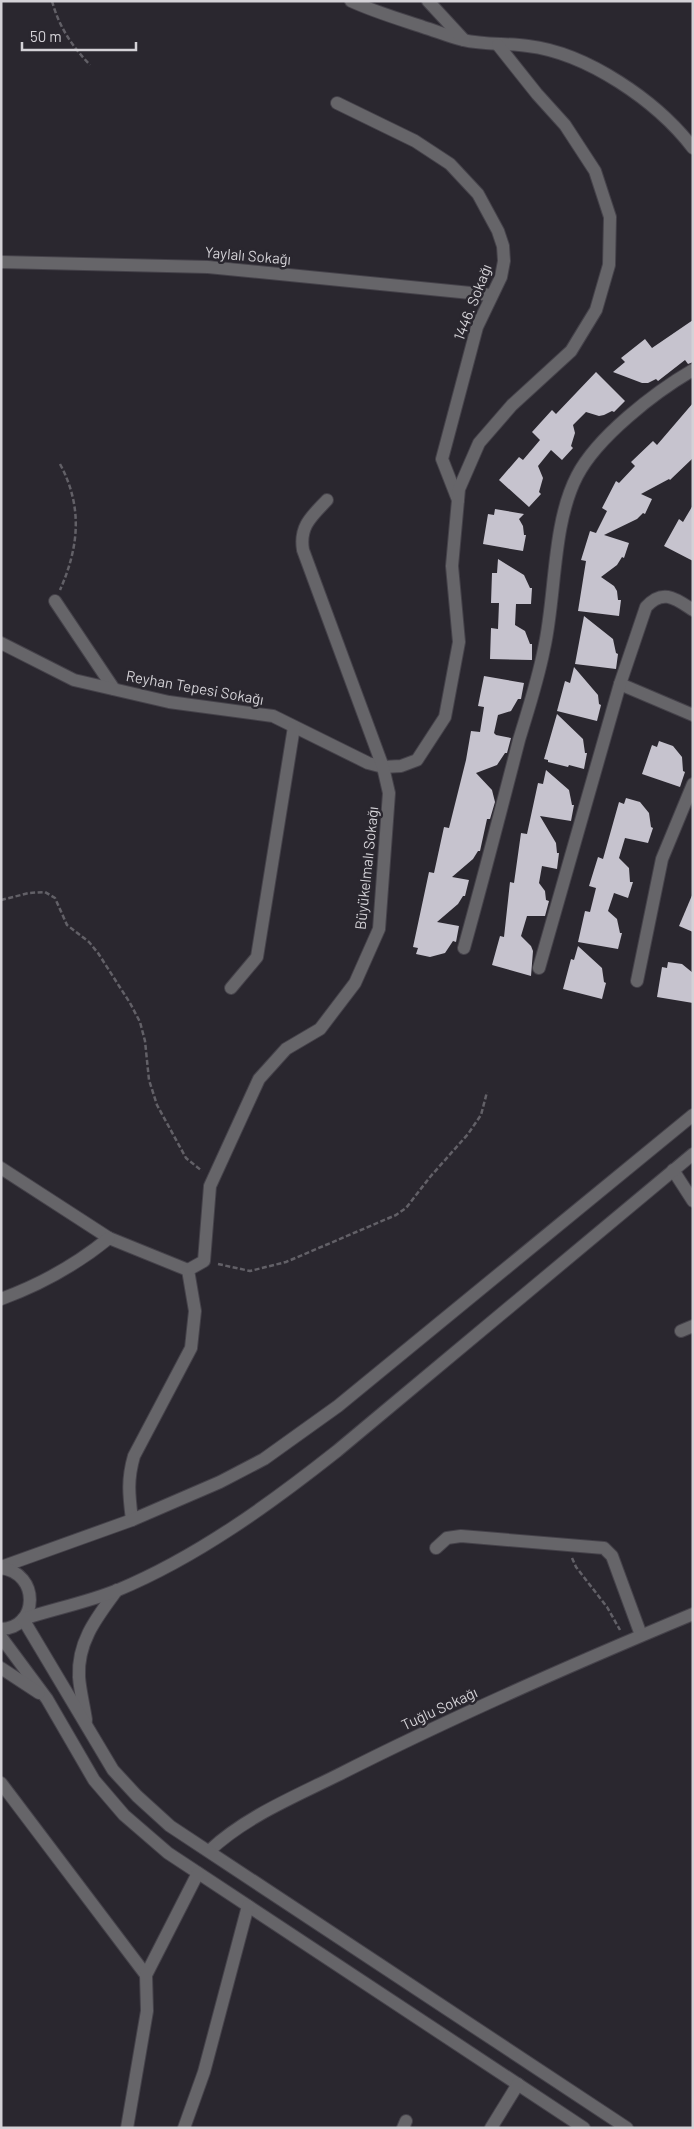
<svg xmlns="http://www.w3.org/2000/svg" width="694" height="2129" font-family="Barlow,sans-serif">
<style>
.building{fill:#c6c3ce}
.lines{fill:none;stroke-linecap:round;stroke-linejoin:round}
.minor-casing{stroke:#45424a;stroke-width:14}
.path{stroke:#626067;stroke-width:2.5;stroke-dasharray:5 2.5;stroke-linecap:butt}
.minor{stroke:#666569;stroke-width:12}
.labels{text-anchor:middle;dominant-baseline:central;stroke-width:5;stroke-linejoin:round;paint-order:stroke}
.street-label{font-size:15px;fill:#d4d2d7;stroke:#2a272f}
</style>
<rect width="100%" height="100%" fill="#2a272f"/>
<g class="building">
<path d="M 693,320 L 693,362 L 688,364 L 685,360 L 658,381 L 656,379 L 648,383 L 642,383 L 613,372 L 625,362 L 621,358 L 645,339 L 652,348 Z"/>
<path d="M 596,372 L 625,401 L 614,412 L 612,411 L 604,415 L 599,416 L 586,412 L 573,425 L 575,433 L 571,446 L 573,448 L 562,460 L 551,450 L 538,466 L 543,478 L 539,492 L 541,494 L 529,507 L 499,480 L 519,457 L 523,460 L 540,440 L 532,432 L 552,410 L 556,414 Z"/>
<path d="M 693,403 L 693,458 L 670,480 L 669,479 L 641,494 L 652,499 L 645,514 L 643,513 L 637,519 L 604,535 L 629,543 L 624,558 L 622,557 L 617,565 L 601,577 L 614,586 L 617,591 L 618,600 L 621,600 L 619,616 L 578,611 L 586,561 L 581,560 L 590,531 L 596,533 L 607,511 L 602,508 L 616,481 L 619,483 L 635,466 L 631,462 L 653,441 L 657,445 Z"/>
<path d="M 693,505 L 693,561 L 664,546 L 679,519 L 683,522 Z"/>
<path d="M 495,509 L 524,514 L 519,519 L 523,526 L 524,535 L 526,535 L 523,551 L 483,544 L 488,514 L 494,515 Z"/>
<path d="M 498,559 L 524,575 L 530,588 L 532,588 L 531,604 L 516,604 L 515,625 L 525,631 L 530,644 L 532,644 L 532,660 L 490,659 L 491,628 L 498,629 L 499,603 L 491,603 L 492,573 L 497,573 Z"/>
<path d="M 584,616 L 613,639 L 616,653 L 618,654 L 616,669 L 575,664 Z"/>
<path d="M 574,667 L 598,695 L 599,704 L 601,705 L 597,721 L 557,711 L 565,681 L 570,683 Z"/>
<path d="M 484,676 L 524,683 L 521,699 L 518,699 L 511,711 L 498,715 L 494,733 L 496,735 L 511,738 L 507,753 L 505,753 L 497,765 L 476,773 L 492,790 L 495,802 L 490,819 L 487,819 L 480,851 L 478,851 L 473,859 L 452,877 L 469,880 L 465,896 L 463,896 L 458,904 L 437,922 L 459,926 L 456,942 L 453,941 L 445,953 L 430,957 L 416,954 L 418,948 L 413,947 L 429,872 L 434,873 L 444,827 L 449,828 L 466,760 L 471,731 L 480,732 L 484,707 L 478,706 Z"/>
<path d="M 557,714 L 583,739 L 585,753 L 587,753 L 584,769 L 569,765 L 568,767 L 548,762 L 548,760 L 544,759 Z"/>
<path d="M 659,741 L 673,746 L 682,757 L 683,771 L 685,772 L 680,787 L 642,774 L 652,745 L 657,747 Z"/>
<path d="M 546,770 L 569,790 L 572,805 L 574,805 L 571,821 L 540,816 L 556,843 L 557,853 L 559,853 L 557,869 L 542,866 L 539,883 L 545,891 L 546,900 L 549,901 L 545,916 L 527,916 L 521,936 L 531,946 L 533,951 L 531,976 L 492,965 L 500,936 L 504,937 L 510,882 L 514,883 L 521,833 L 527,834 L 538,783 L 543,784 Z"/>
<path d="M 626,798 L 640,802 L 649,813 L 651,827 L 653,828 L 648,843 L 625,838 L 619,858 L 629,868 L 630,882 L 633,882 L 628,898 L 614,893 L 608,911 L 617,919 L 620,933 L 622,933 L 618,949 L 578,942 L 585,911 L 590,912 L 596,888 L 589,886 L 598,857 L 603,859 L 619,802 L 624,804 Z"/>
<path d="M 693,893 L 693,932 L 679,926 Z"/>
<path d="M 578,946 L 602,968 L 604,982 L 606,983 L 602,999 L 563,989 L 571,959 L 574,960 Z"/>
<path d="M 668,962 L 682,964 L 693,973 L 693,1003 L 657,997 L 662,967 L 667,968 Z"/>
</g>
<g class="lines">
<defs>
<g id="minor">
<path d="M 351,1 C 375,12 399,19 423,27 C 436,31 450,37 463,40 C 484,45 506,43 528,46 C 587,53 657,101 693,148"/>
<path d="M 428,1 L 464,40"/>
<path d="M 337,103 L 415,141 L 450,164 L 478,194 L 498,231 L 503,246 L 504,261 L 501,277 L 477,327 L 442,459 L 458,500"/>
<path d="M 1,262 L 208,267 L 491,295"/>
<path d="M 55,601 L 114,689"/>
<path d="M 1,643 L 74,680 L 169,702 L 273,716 L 368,763 L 383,767 L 401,766 L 417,760 L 445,717 L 459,642 L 452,566 L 459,489 L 479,443 L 512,405 L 571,351 L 596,310 L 609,265 L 610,217 L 595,171 L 565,125 L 537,94 L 498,45"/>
<path d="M 620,684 L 693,715"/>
<path d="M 464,948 C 483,879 501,810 519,740 C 528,710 538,680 544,649 C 556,596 552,524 577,476 C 597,437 655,392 693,370"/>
<path d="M 539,968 L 620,684 L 646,607 C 663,588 676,599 693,610"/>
<path d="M 637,981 L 662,859 L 693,784"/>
<path d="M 231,988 L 257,957 L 294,727"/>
<path d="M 1,1168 L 109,1238 L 188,1270"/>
<path d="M 673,1170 L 693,1201"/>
<path d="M 1,1299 C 42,1284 76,1265 109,1238"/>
<path d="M 681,1331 L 693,1326"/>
<path d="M 132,1520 C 129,1495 127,1480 134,1456 L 191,1348 L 195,1311 L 188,1270 L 204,1261 L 210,1186 L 259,1079 L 286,1049 L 320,1029 L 355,983 L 379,929 L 389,793 L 383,767 L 303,550 C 299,526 312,516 327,500"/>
<path d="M 436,1548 L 447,1538 L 461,1536 L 604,1548 L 612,1556 L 641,1635"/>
<path d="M 1,1567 L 132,1520 L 220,1482 L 264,1459 L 338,1406 L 693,1115"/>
<path d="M 1,1568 C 40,1573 39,1628 1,1629"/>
<path d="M 1,1637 L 47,1699 L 94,1780 L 124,1815 L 168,1853 L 584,2128"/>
<path d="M 1,1668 L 39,1693"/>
<path d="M 86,1720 C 84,1706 80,1691 79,1677 C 77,1642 97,1617 117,1590"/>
<path d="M 1,1783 L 146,1975"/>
<path d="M 209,1851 C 245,1817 294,1797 338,1775 C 454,1716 573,1664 693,1614"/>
<path d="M 127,2128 L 147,2011 L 146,1975 L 198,1873"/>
<path d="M 184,2128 L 204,2072 L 248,1906"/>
<path d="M 403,2128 L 406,2121"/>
<path d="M 491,2128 L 518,2084"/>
<path d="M 627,2128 L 170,1826 L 137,1796 L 113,1770 L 23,1619 C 54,1609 88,1602 118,1590 C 197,1557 270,1504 337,1451 L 693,1154"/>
</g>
</defs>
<use href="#minor" class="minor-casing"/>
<g class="path">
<path d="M 52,1 C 59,27 72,46 90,65"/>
<path d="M 60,464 C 83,507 79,547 60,590"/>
<path d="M 1,900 L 29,893 L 45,892 L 55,898 L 67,925 L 89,942 L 98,953 L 130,1003 L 140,1022 L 145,1041 L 149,1080 L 157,1105 L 186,1158 L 202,1171"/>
<path d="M 218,1264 L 250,1271 L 286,1262 L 396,1215 L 406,1208 L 430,1177 L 468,1134 L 481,1115 L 487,1092"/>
<path d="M 572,1558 L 576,1567 L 607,1607 L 620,1630"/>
</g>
<use href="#minor" class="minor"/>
</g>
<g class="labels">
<g class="street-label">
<text transform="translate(248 255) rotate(5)">Yaylalı Sokağı</text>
<text transform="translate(472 302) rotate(-69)">1446. Sokağı</text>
<text transform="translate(195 687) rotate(10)">Reyhan Tepesi Sokağı</text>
<text transform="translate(366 868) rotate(-84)">Büyükelmalı Sokağı</text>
<text transform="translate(439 1708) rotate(-25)">Tuğlu Sokağı</text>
</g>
</g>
<rect width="694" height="2129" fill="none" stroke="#d4d2d7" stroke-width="5"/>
<path d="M22 42v8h114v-8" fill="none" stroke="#d4d2d7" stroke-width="2.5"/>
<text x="30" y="42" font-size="15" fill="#d4d2d7" stroke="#2a272f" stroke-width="4" paint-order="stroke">50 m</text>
</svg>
